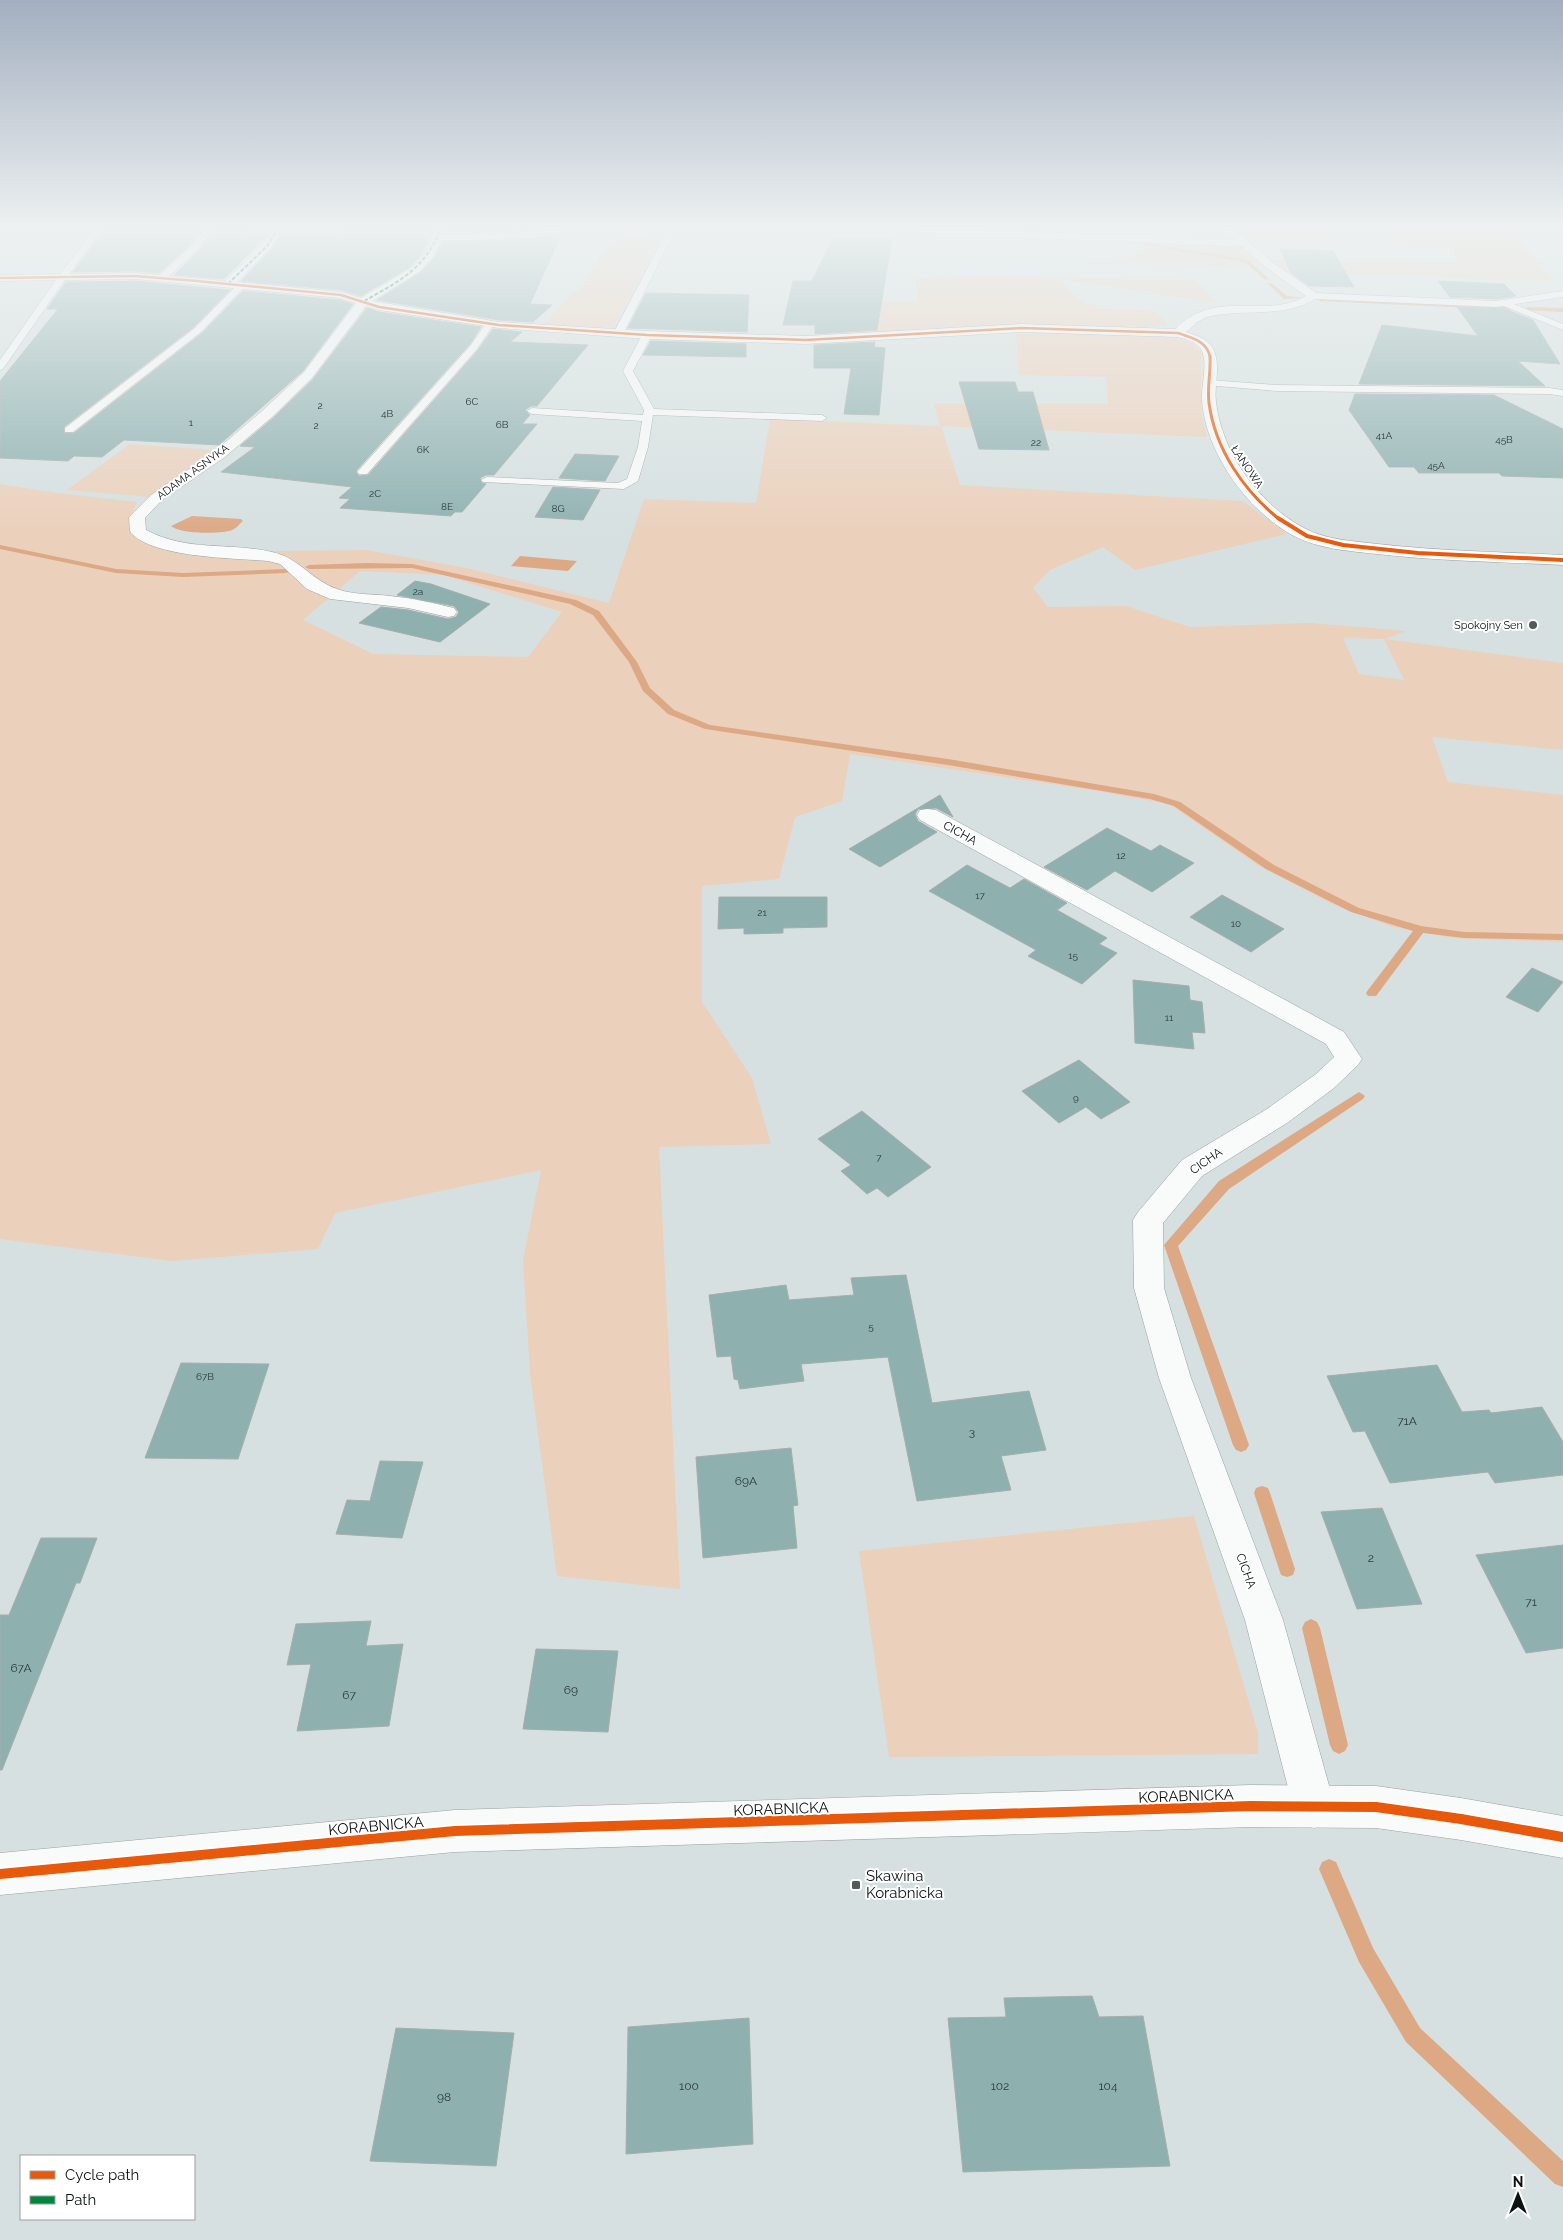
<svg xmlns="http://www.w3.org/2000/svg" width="1563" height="2240" font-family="Raleway,sans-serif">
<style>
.green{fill:#ebd0bb;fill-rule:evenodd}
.water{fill:#dda884}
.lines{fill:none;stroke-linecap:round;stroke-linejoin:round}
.stream{fill:#dda884;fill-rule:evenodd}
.building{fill:#8eb1b0;stroke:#a6adad}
.service-casing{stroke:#9aa1a1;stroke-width:1}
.minor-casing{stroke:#9aa1a1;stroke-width:1}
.tertiary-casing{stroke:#9aa1a1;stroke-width:1}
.service{fill:#f9fafa;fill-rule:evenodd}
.minor{fill:#f9fafa;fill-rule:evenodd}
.tertiary{fill:#f9fafa;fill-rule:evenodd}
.quiet{stroke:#00873e;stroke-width:2;stroke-dasharray:4 2;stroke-linecap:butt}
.cycleway-far3-casing{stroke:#fff;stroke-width:4}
.cycleway-far2-casing{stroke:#fff;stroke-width:5}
.cycleway-far1-casing{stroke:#fff;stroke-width:5.5}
.cycleway-casing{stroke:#fff;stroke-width:13}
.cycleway-far3{stroke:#e8590c;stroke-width:2.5}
.cycleway-far2{stroke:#e8590c;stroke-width:3}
.cycleway-far1{stroke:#e8590c;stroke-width:4}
.cycleway{stroke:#e8590c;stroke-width:10}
.poi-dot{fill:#525a5a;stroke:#fff;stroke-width:2}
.labels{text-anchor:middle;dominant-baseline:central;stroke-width:4;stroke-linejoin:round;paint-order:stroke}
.number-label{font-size:10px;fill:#2c3a3a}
.far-street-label{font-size:11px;fill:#0b1212;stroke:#fff}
.far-poi-label{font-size:11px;fill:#0b1212;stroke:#fff;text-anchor:end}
.street-label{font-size:12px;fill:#0b1212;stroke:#fff}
.near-number-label{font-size:12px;fill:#2c3a3a}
.near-street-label{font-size:15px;fill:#0b1212;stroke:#fff}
.near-poi-label{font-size:15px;fill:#0b1212;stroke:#fff;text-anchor:start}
</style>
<rect width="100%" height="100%" fill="#d6e0e0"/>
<g class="green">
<path d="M 913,228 L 1089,228 L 1100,230 L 1118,238 L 944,232 Z"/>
<path d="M 1232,228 L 1332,228 L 1343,244 L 1250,242 Z"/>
<path d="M 1380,228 L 1557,228 L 1562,235 L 1514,233 L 1553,281 L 1283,272 L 1267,260 L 1459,263 L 1448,249 L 1397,247 Z"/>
<path d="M 619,232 L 660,240 L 613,328 L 543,326 L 574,291 L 580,291 L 599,258 Z"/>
<path d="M 1145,242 L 1242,246 L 1267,267 L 1085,263 L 1134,258 Z"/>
<path d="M 994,276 L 1195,280 L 1216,303 L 1061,279 C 1074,305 1100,311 1128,310 C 1136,310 1147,308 1155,312 C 1160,314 1165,322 1168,326 C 1116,329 1064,325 1012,325 C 957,325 902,331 848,334 L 846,331 L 848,302 L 917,302 L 918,278 Z"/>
<path d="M 1016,331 L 1167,336 L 1192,343 L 1201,352 L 1201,412 L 1207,437 L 941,426 L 960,485 L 1243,501 L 1287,534 L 1135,570 L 1103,547 L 1050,570 L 1033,588 L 1048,607 L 1126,606 L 1190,627 L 1309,623 L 1406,631 L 1385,639 L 1563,663 L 1563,750 L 1432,737 L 1448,782 L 1563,795 L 1563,942 L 1454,938 L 1393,927 L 1330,903 L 1259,866 L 1169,804 L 1092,790 L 850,754 L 842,801 L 795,817 L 779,879 L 702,886 L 702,1002 L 752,1078 L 771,1144 L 659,1147 L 680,1589 L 557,1576 L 530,1373 L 523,1261 L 541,1170 L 335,1213 L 318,1249 L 172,1261 L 0,1239 L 0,484 L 58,493 L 137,502 L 130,517 L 132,534 L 154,547 L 181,552 L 366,550 L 466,568 L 609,603 L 644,499 L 756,503 L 770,419 L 940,426 L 934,404 L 1108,404 L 1106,377 L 1019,375 ZM 360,571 L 444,575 L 562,612 L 528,657 L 373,654 L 303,620 ZM 1343,638 L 1384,639 L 1404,680 L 1359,674 Z"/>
<path d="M 130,444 L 215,450 L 150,497 L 67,490 Z"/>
<path d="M 1194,1516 L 1258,1733 L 1258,1754 L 889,1757 L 859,1551 Z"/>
</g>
<g class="water">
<path d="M 192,516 L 241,519 L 243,521 C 240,523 238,527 234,529 C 225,535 179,534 171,526 Z"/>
<path d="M 520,556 L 577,561 L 568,571 L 511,566 Z"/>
</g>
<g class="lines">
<g class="stream">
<path d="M 1009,231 L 1092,233 L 1115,238 L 1113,239 L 1092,235 L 1007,233 Z"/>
<path d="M 1130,240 L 1248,260 L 1269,279 L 1265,280 L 1245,262 L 1128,242 Z"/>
<path d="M 1267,283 L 1271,283 L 1287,296 L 1304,298 L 1284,299 Z"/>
<path d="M 1321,298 L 1514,306 L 1517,308 L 1514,310 L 1319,301 Z"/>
<path d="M 1527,307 L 1563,308 L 1563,312 L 1525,310 Z"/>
<path d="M 0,545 L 116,569 L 183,573 L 286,569 L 290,571 L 286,573 L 183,577 L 116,573 L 0,549 Z"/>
<path d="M 366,563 L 412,564 L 576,600 L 599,611 L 637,662 L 650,688 L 674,710 L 710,725 L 948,759 L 1154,794 L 1180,802 L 1274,865 L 1359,908 L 1421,926 L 1464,932 L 1563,934 L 1563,940 L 1464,938 L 1423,933 L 1376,996 L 1368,996 L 1366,993 L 1368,990 L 1413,931 L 1351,912 L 1266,869 L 1174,806 L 1150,799 L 948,765 L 705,729 L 668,714 L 643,691 L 629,662 L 593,615 L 570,604 L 412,568 L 309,569 L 305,567 L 309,565 Z"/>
<path d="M 1359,1092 L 1365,1096 L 1363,1099 L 1229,1189 L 1178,1246 L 1249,1445 L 1246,1450 L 1241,1452 L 1236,1450 L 1233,1445 L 1164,1245 L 1219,1181 Z"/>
<path d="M 1262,1486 L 1268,1488 L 1270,1493 L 1295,1569 L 1293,1575 L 1287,1577 L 1281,1575 L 1279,1569 L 1254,1493 L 1256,1488 Z"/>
<path d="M 1311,1619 L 1317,1622 L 1320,1628 L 1348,1745 L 1345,1751 L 1339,1754 L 1333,1751 L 1330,1745 L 1302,1628 L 1305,1622 Z"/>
<path d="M 1329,1859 L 1336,1862 L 1373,1948 L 1420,2028 L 1563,2161 L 1563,2187 L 1555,2184 L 1406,2042 L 1359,1962 L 1322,1876 L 1319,1869 L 1322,1862 Z"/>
</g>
</g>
<g class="building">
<path d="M 346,228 L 434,228 L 422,254 L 410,267 L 361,296 L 341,290 L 241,281 L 273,248 L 281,236 L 338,236 Z"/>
<path d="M 448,228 L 538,228 L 505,232 L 446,234 Z"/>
<path d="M 104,230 L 202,230 L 189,246 L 159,273 L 135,271 L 73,272 Z"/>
<path d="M 214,230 L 250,230 L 243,236 L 266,236 L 224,279 L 174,275 L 198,252 Z"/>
<path d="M 562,233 L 530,304 L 552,305 L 533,322 L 499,320 L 377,300 L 420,273 L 435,257 L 442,242 L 528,239 Z"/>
<path d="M 832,239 L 892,239 L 877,330 L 815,334 L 815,325 L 783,325 L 793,281 L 812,281 Z"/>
<path d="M 1280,249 L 1333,251 L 1354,287 L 1309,286 L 1291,273 Z"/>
<path d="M 135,281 L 230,290 L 194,327 L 64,427 L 64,433 L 74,433 L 202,333 L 243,291 L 340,300 L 353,304 L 303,371 L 219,445 L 124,440 L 102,457 L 74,456 L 68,461 L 0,458 L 0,381 L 58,309 L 47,309 L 66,282 Z"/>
<path d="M 1438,281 L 1504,284 L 1516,296 L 1496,299 L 1450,297 Z"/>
<path d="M 646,293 L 749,295 L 747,332 L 628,328 Z"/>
<path d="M 1457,307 L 1503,308 L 1533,320 L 1560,364 L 1518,361 L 1545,386 L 1359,384 L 1382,325 L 1478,336 Z"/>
<path d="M 367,308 L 379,312 L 481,327 L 470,344 L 356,471 L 359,476 L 368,475 L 478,350 L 493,329 L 522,332 L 510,342 L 588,345 L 537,406 L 531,406 L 525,410 L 530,415 L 522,424 L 537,424 L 494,475 L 486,475 L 480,478 L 482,483 L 486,484 L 462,512 L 455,512 L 451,516 L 340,508 L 350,499 L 339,498 L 352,487 L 221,472 L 255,447 L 240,446 L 273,418 L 313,379 Z"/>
<path d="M 651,341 L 746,344 L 746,357 L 643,355 Z"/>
<path d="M 875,342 L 874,347 L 885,348 L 879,415 L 844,414 L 851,368 L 814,368 L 814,345 Z"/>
<path d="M 959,382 L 1015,382 L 1018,392 L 1033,392 L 1049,450 L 979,449 Z"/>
<path d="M 1355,394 L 1494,395 L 1563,429 L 1563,478 L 1502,476 L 1499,473 L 1419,473 L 1414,467 L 1389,467 L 1349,410 Z"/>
<path d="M 575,454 L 619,456 L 605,481 L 559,478 Z"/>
<path d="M 553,487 L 600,490 L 583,520 L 535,517 Z"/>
<path d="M 415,581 L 431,584 L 490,604 L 440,642 L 359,623 L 381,607 L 408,610 L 448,619 L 456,617 L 459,612 L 454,606 L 397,595 Z"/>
<path d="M 940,795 L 953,817 L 936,808 L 918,809 L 915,814 L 918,821 L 937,832 L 880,867 L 849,849 Z"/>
<path d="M 1107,828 L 1151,851 L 1160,845 L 1194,863 L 1152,892 L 1115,871 L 1087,890 L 1044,867 Z"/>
<path d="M 967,865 L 1010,888 L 1024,879 L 1067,903 L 1057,910 L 1107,938 L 1099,944 L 1117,953 L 1082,984 L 1028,956 L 1036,950 L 929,891 Z"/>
<path d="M 1222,895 L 1284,929 L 1251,952 L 1190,917 Z"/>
<path d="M 719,897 L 827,897 L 827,927 L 783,928 L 783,933 L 744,934 L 744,928 L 718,929 Z"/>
<path d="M 1532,968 L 1563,982 L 1538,1012 L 1506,997 Z"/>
<path d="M 1133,980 L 1189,986 L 1190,1000 L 1202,1002 L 1205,1033 L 1192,1032 L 1194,1049 L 1135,1043 Z"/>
<path d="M 1079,1060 L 1130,1102 L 1101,1119 L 1086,1107 L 1059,1123 L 1022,1091 Z"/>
<path d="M 862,1111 L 931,1167 L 888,1197 L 877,1188 L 867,1194 L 841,1171 L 851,1165 L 818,1139 Z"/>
<path d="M 906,1275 L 932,1403 L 1029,1391 L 1046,1450 L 1001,1456 L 1011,1490 L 917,1501 L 888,1357 L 801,1364 L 804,1381 L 740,1389 L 738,1380 L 734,1379 L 731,1356 L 717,1357 L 709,1295 L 786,1285 L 789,1300 L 854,1295 L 851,1278 Z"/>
<path d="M 181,1363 L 269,1364 L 238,1459 L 145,1458 Z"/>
<path d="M 1437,1365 L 1462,1412 L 1489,1410 L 1491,1413 L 1542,1407 L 1563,1442 L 1563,1475 L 1495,1483 L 1488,1472 L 1390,1483 L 1365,1431 L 1353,1432 L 1327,1376 Z"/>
<path d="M 791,1448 L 798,1505 L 793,1506 L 797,1548 L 703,1558 L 696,1457 Z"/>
<path d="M 380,1461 L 423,1462 L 402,1538 L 336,1534 L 347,1500 L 370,1501 Z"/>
<path d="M 1382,1508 L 1422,1604 L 1357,1609 L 1321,1512 Z"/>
<path d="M 41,1538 L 97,1538 L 80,1583 L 76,1583 L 2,1770 L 0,1770 L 0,1615 L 9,1615 Z"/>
<path d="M 1563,1545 L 1563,1648 L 1526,1653 L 1476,1555 Z"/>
<path d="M 371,1621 L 366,1646 L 403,1644 L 389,1726 L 297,1731 L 311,1664 L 287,1665 L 296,1624 Z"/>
<path d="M 536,1649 L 618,1651 L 608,1732 L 523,1729 Z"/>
<path d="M 1092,1996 L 1099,2017 L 1143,2016 L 1170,2166 L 963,2172 L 948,2018 L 1006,2017 L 1004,1998 Z"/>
<path d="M 749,2018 L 753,2144 L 626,2154 L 628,2027 Z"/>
<path d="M 396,2028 L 514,2033 L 496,2166 L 370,2161 Z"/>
</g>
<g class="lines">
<defs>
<g id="service">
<path d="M 96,228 L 103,228 L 66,278 L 3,369 L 0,370 L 0,360 L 60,274 Z"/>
<path d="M 206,228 L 213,228 L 196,251 L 165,280 L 159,280 L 159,276 L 190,247 Z"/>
<path d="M 559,228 L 569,228 C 554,240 462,240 438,240 L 434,238 L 438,236 L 505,234 Z"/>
<path d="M 664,237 L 671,239 L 623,334 L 615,336 L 613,334 Z"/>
<path d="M 239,283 L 246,285 L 201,332 L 73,432 L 65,432 L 65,428 L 195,328 Z"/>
<path d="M 1504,300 L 1563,324 L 1563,330 L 1501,305 L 1500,303 Z"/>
<path d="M 490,321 L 494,324 L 477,349 L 367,474 L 359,474 L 357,472 L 359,470 L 471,345 L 487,322 Z"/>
<path d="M 647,332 L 652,335 L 633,371 L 654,409 L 822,415 L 827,418 L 822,421 L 653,415 L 648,447 L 638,481 L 624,489 L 483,482 L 481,480 L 487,477 L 618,483 L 627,479 L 638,447 L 642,421 L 532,414 L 527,411 L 532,408 L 643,415 L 644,410 L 623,371 L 642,335 Z"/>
<path d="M 1209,380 L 1277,385 L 1549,388 L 1563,390 L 1563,396 L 1549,394 L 1277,391 L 1205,385 L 1204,383 Z"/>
</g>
<g id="minor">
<path d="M 273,228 L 283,228 L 272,247 L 237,282 L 341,292 L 361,298 L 411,268 L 424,255 L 436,228 L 446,228 L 434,256 L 419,272 L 372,301 L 499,322 L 647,331 L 806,336 L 1021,324 L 1175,329 C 1217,287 1265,320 1306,296 L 1264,266 L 1242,246 L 926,234 L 921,231 L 924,228 L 1235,240 L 1226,231 L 1233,228 L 1272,262 L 1316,293 L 1496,301 L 1563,291 L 1563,297 L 1496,307 L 1315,299 C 1283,319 1242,308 1207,317 L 1197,322 L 1186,332 C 1198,336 1211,340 1215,353 C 1220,369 1214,386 1216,402 C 1222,453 1259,504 1304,528 C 1326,540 1353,541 1378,544 C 1439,551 1501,552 1563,555 L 1563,565 C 1501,562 1439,561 1377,554 C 1349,551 1318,549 1292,535 C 1247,510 1206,453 1202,401 C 1201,385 1208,366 1202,351 C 1198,342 1185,339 1177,337 L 1021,332 L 806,344 L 647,339 L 499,328 L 379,310 L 366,306 L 312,378 L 272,417 L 225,457 L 161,501 L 145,518 L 146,530 C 188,552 228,542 272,552 C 300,558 311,580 337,589 C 353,595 374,594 390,596 C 412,598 433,603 454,608 L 457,612 L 454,616 L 448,617 L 408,608 L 330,599 L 307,589 L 280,564 L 268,561 C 234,558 159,558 133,535 C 128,532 130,522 129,517 L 151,495 L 215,451 L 262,411 L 304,372 L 356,303 L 340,298 L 135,279 L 0,281 L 0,275 L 135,273 L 225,281 L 264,243 Z"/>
<path d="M 928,809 L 936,810 L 1344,1032 L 1362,1059 L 1358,1065 L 1334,1088 L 1287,1123 L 1202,1176 L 1163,1223 L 1164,1288 L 1191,1378 L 1283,1620 L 1335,1807 L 1329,1822 L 1314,1828 L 1299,1822 L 1293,1807 L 1245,1620 L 1159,1378 L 1134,1288 L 1133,1220 L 1138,1212 L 1182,1160 L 1267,1109 L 1316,1074 L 1334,1057 L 1326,1044 L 920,820 L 917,815 L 920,810 Z"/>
</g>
<path id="tertiary" d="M 1251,1785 L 1376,1786 L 1461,1798 L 1563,1816 L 1563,1858 L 1461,1840 L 1376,1828 L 1251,1827 L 455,1852 L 0,1895 L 0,1853 L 455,1810 Z"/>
</defs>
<use href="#service" class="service-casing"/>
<use href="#minor" class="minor-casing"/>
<use href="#tertiary" class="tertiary-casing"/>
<use href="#service" class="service"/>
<use href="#minor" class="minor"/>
<use href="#tertiary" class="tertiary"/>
<g class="quiet">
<path d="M 228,284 L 268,245 L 278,228"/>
<path d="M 364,301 C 400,281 425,269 441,228"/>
</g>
<defs>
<path id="cycleway-far3" d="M 0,278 L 135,276 L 197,281 L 341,295 L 379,307 L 499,325 L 647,335 L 806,340 L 1021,328 L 1178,333 C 1192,338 1207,341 1210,357"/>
<path id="cycleway-far2" d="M 1210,356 C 1211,372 1207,387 1209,403 C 1215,449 1244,491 1279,519"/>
<path id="cycleway-far1" d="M 1278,518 L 1307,536 L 1343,545 L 1418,553 L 1563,560"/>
<path id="cycleway" d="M 0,1874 L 455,1831 L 1251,1806 L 1376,1807 L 1461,1819 L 1563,1837"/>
</defs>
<use href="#cycleway-far3" class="cycleway-far3-casing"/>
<use href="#cycleway-far2" class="cycleway-far2-casing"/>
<use href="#cycleway-far1" class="cycleway-far1-casing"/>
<use href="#cycleway" class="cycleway-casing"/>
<use href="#cycleway-far3" class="cycleway-far3"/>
<use href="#cycleway-far2" class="cycleway-far2"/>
<use href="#cycleway-far1" class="cycleway-far1"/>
<use href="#cycleway" class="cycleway"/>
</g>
<linearGradient id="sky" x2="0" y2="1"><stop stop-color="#a3afc0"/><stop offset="0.42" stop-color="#edf1f1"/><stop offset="1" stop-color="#edf1f1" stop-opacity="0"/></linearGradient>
<rect width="1563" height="542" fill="url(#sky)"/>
<g class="poi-dot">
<circle cx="1533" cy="625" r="5"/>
<rect x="851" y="1880" width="10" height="10" rx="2.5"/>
</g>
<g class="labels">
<g class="number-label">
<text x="472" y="401">6C</text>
<text x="320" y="405">2</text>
<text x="387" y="413">4B</text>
<text x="191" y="422">1</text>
<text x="502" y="424">6B</text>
<text x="316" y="425">2</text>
<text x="1384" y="435">41A</text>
<text x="1504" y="439">45B</text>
<text x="1036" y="442">22</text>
<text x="423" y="449">6K</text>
<text x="1436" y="465">45A</text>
<text x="375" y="493">2C</text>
<text x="447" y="506">8E</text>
<text x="558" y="508">8G</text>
<text x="418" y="591">2a</text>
<text x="1121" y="855">12</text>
<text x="980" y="895">17</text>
<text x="762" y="912">21</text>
<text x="1236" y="923">10</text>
<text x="1073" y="955">15</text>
<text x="1169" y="1017">11</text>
<text x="1076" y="1097">9</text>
<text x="879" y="1157">7</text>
<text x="871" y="1326">5</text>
<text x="205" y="1376">67B</text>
</g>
<g class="far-street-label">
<text transform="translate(1247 467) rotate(56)">ŁANOWA</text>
<text transform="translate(193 472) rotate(-36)">ADAMA ASNYKA</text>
</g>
<g class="far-poi-label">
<text x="1523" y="625">Spokojny Sen</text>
</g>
<g class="street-label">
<text transform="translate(960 833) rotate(29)">CICHA</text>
<text transform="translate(1206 1161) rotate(-35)">CICHA</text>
<text transform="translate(1246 1571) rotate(70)">CICHA</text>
</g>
<g class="near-number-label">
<text x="1407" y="1421">71A</text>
<text x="972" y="1432">3</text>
<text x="746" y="1481">69A</text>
<text x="1371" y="1558">2</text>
<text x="1531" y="1602">71</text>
<text x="21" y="1668">67A</text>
<text x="571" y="1690">69</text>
<text x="349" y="1695">67</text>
<text x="689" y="2086">100</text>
<text x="1000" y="2086">102</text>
<text x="1108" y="2086">104</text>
<text x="444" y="2097">98</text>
</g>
<g class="near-street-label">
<text transform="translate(1186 1796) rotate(-2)">KORABNICKA</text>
<text transform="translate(781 1809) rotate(-2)">KORABNICKA</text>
<text transform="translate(376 1826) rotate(-5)">KORABNICKA</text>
</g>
<g class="near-poi-label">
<text x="866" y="1876">Skawina<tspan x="866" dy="17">Korabnicka</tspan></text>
</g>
</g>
<rect x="20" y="2155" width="175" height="65" fill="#ffffff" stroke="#9da0a0"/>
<rect x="30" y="2171" width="25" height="8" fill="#e8590c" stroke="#9da0a0"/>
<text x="65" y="2180" font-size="15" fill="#0b1212">Cycle path</text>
<rect x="30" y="2196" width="25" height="8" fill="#00873e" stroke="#9da0a0"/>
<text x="65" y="2205" font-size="15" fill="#0b1212">Path</text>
<g transform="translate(1518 2195)" stroke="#ffffff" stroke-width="4" paint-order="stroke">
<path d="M0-4L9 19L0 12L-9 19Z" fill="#0b1212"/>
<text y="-8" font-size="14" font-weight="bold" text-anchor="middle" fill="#0b1212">N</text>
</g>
</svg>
